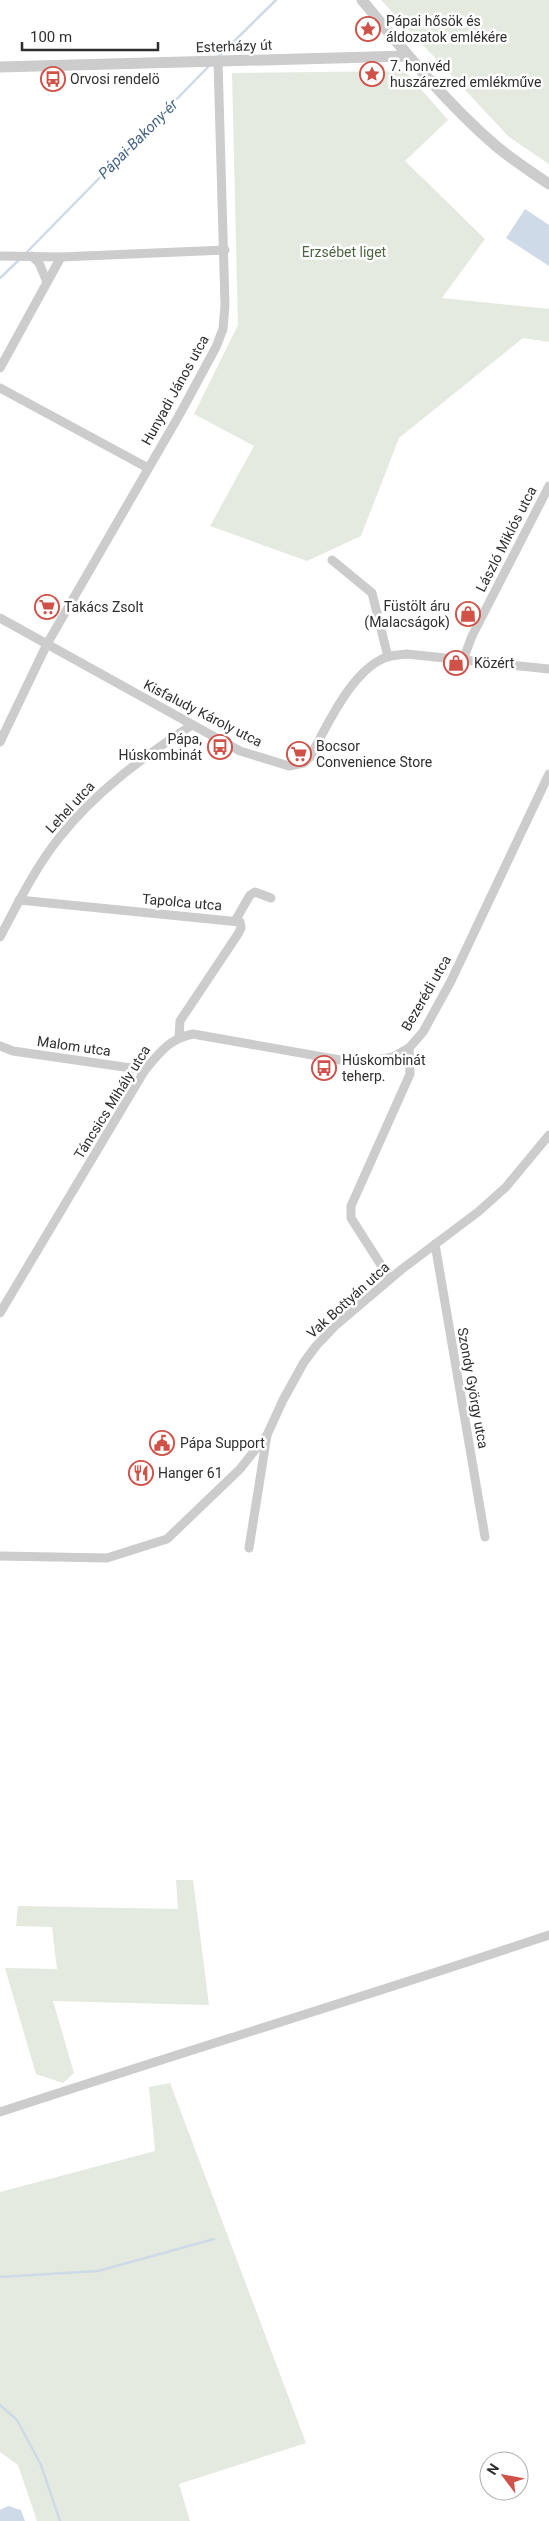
<svg xmlns="http://www.w3.org/2000/svg" width="549" height="2521" font-family="Roboto,sans-serif">
<style>
.green{fill:#e4eadf}
.water{fill:#cedae8}
.lines{fill:none;stroke-linecap:round;stroke-linejoin:round}
.stream{stroke:#cedae8;stroke-width:2.5}
.minor{stroke:#ccc;stroke-width:9}
.tertiary{stroke:#ccc;stroke-width:11}
.labels{text-anchor:middle;dominant-baseline:central;stroke-width:5;stroke-linejoin:round;paint-order:stroke}
.poi-label{font-size:14px;fill:#2f2f2f;stroke:#fff;text-anchor:start}
.street-label{font-size:14px;fill:#2f2f2f;stroke:#fff}
.park-label{font-size:14px;fill:#4e6542;stroke:#fff}
.water-label{font-size:15px;font-style:italic;fill:#476587;stroke:#fff}
</style>
<rect width="100%" height="100%" fill="#fff"/>
<g class="green">
<path d="M 381,0 L 549,0 L 549,164 L 509,137 Z"/>
<path d="M 405,71 L 448,120 L 405,161 L 485,239 L 442,298 L 549,309 L 549,342 L 523,338 L 399,438 L 361,536 L 307,561 L 210,526 L 254,446 L 194,414 L 238,325 L 232,73 Z"/>
<path d="M 176,1880 L 193,1880 L 209,2005 L 53,2001 L 74,2073 L 63,2083 L 36,2074 L 5,1968 L 57,1969 L 52,1927 L 16,1926 L 18,1906 L 178,1909 Z"/>
<path d="M 170,2083 L 306,2443 L 179,2484 L 190,2521 L 37,2521 L 18,2465 L 0,2452 L 0,2192 L 155,2151 L 149,2087 Z"/>
</g>
<g class="water">
<path d="M 525,209 L 549,225 L 549,266 L 506,238 Z"/>
<path d="M 8,2506 L 21,2510 L 25,2521 L 0,2521 L 0,2510 Z"/>
</g>
<g class="lines">
<g class="stream">
<path d="M 218,57 L 276,0"/>
<path d="M 26,253 L 209,66"/>
<path d="M 0,278 L 20,259"/>
<path d="M 0,2277 L 98,2271 L 214,2239"/>
<path d="M 0,2405 L 17,2420 L 41,2465 L 60,2521"/>
</g>
<g class="minor">
<path d="M 0,256 L 61,257 L 225,250"/>
<path d="M 32,256 L 39,263 L 47,282"/>
<path d="M 0,368 L 61,257"/>
<path d="M 0,388 L 148,468"/>
<path d="M 332,560 L 372,593 L 388,657"/>
<path d="M 0,618 L 240,751 L 289,766 L 304,763 L 310,757 C 327,726 352,669 387,657 C 393,655 400,655 407,654 L 549,669"/>
<path d="M 463,660 L 472,636 L 549,486"/>
<path d="M 0,742 L 47,644 L 181,412 L 216,347 L 223,329 L 225,305 L 218,62"/>
<path d="M 19,900 L 240,922 L 241,928 L 238,934 L 180,1021 L 179,1037"/>
<path d="M 235,921 L 250,895 L 255,892 L 271,898"/>
<path d="M 0,937 C 18,903 35,868 59,838 C 95,792 143,757 192,725"/>
<path d="M 0,1046 L 13,1051 L 145,1070"/>
<path d="M 435,1244 L 485,1537"/>
<path d="M 390,1279 L 351,1218 L 351,1206 L 410,1074 L 409,1048"/>
<path d="M 0,1313 L 145,1070 C 160,1052 169,1039 193,1034 L 357,1063 L 393,1057 L 409,1048 L 423,1032 L 451,981 L 549,774"/>
<path d="M 249,1548 L 267,1435"/>
<path d="M 0,1556 L 107,1558 L 167,1539 L 240,1469 L 267,1435 L 283,1400 L 304,1362 L 316,1346 L 336,1325 L 402,1269 L 478,1212 L 506,1187 L 549,1135"/>
<path d="M 0,2112 C 183,2052 367,1996 549,1935"/>
</g>
<g class="tertiary">
<path d="M 362,0 C 404,51 446,103 496,146 C 513,160 531,172 549,184"/>
<path d="M 0,67 L 408,56"/>
</g>
</g>
<defs>
<symbol id="sight-ring" viewBox="-11 -11 22 22"><circle r="9.5" fill="#fff" stroke="#cf5148" stroke-width="1.5"/><path d="M0-6L1.8-2.2L6-1.7L2.9 1.2L3.7 5.4L0 3.3L-3.7 5.4L-2.9 1.2L-6-1.7L-1.8-2.2Z" fill="#cf5148"/></symbol>
<symbol id="bus-ring" viewBox="-11 -11 22 22"><circle r="9.5" fill="#fff" stroke="#cf5148" stroke-width="1.5"/><path d="M-5-6H5V4H4V6H2V4H-2V6H-4V4H-5ZM-3.5-4V0h7V-4ZM-3.5 1.2v1.5H-2V1.2ZM2 1.2v1.5H3.5V1.2Z" fill="#cf5148"/></symbol>
<symbol id="supermarket-ring" viewBox="-11 -11 22 22"><circle r="9.5" fill="#fff" stroke="#cf5148" stroke-width="1.5"/><path d="M-6-5.5h2.5l.6 2H6L4.5 2H-2.5L-4.4-4H-6ZM-1.5 3.2a1.3 1.3 0 1 0 .1 0ZM3 3.2a1.3 1.3 0 1 0 .1 0Z" fill="#cf5148"/></symbol>
<symbol id="shop-ring" viewBox="-11 -11 22 22"><circle r="9.5" fill="#fff" stroke="#cf5148" stroke-width="1.5"/><path d="M-5-2.5h2.3a2.7 3.5 0 0 1 5.4 0H5L5.5 6h-11ZM-1.5-2.5h3a1.5 2.3 0 0 0-3 0Z" fill="#cf5148"/></symbol>
<symbol id="civic-ring" viewBox="-11 -11 22 22"><circle r="9.5" fill="#fff" stroke="#cf5148" stroke-width="1.5"/><path d="M-.6-6.5H3V-4.5H.6V-3L4-1V1h2V6H-6V1h2V-1L-.6-3ZM-1.2 2.5V6h2.4V2.5Z" fill="#cf5148"/></symbol>
<symbol id="restaurant-ring" viewBox="-11 -11 22 22"><circle r="9.5" fill="#fff" stroke="#cf5148" stroke-width="1.5"/><path d="M-5-6h1v4h1v-4h1v4h1v-4h1v5L-1.5 .5V6h-2V.5L-5-1ZM5-6V6H3V1.5H1.5Q1.5-4 5-6Z" fill="#cf5148"/></symbol>
</defs>
<g fill-rule="evenodd">
<use href="#sight-ring" x="354" y="15" width="28" height="28"/>
<use href="#sight-ring" x="358" y="60" width="28" height="28"/>
<use href="#bus-ring" x="39" y="65" width="28" height="28"/>
<use href="#supermarket-ring" x="33" y="593" width="28" height="28"/>
<use href="#shop-ring" x="454" y="600" width="28" height="28"/>
<use href="#shop-ring" x="442" y="649" width="28" height="28"/>
<use href="#bus-ring" x="206" y="733" width="28" height="28"/>
<use href="#supermarket-ring" x="285" y="740" width="28" height="28"/>
<use href="#bus-ring" x="310" y="1054" width="28" height="28"/>
<use href="#civic-ring" x="148" y="1429" width="28" height="28"/>
<use href="#restaurant-ring" x="127" y="1459" width="28" height="28"/>
</g>
<g class="labels">
<g class="poi-label">
<text x="386" y="21">Pápai hősök és<tspan x="386" dy="16">áldozatok emlékére</tspan></text>
<text x="390" y="66">7. honvéd<tspan x="390" dy="16">huszárezred emlékműve</tspan></text>
<text x="70" y="79">Orvosi rendelö</text>
<text x="450" y="606" text-anchor="end">Füstölt áru<tspan x="450" dy="16">(Malacságok)</tspan></text>
<text x="64" y="607">Takács Zsolt</text>
<text x="474" y="663">Közért</text>
<text x="202" y="739" text-anchor="end">Pápa,<tspan x="202" dy="16">Húskombinát</tspan></text>
<text x="316" y="746">Bocsor<tspan x="316" dy="16">Convenience Store</tspan></text>
<text x="342" y="1060">Húskombinát<tspan x="342" dy="16">teherp.</tspan></text>
<text x="180" y="1443">Pápa Support</text>
<text x="158" y="1473">Hanger 61</text>
</g>
<g class="street-label">
<text transform="translate(234 46) rotate(-2)">Esterházy út</text>
<text transform="translate(175 390) rotate(-61)">Hunyadi János utca</text>
<text transform="translate(506 539) rotate(-63)">László Miklós utca</text>
<text transform="translate(203 713) rotate(27)">Kisfaludy Károly utca</text>
<text transform="translate(70 807) rotate(-47)">Lehel utca</text>
<text transform="translate(182 902) rotate(5)">Tapolca utca</text>
<text transform="translate(426 993) rotate(-60)">Bezerédi utca</text>
<text transform="translate(74 1046) rotate(8)">Malom utca</text>
<text transform="translate(112 1102) rotate(-58)">Táncsics Mihály utca</text>
<text transform="translate(348 1300) rotate(-42)">Vak Bottyán utca</text>
<text transform="translate(473 1388) rotate(80)">Szondy György utca</text>
</g>
<g class="park-label">
<text x="344" y="252">Erzsébet liget</text>
</g>
<g class="water-label">
<text transform="translate(138 139) rotate(-45)">Pápai-Bakony-ér</text>
</g>
</g>
<g transform="translate(504 2476) rotate(302)"><circle r="24" fill="#ffffff" stroke="#acacac"/>
<path d="M0-4L9 19L0 12L-9 19Z" fill="#cf5148"/>
<text y="-8" font-size="14" font-weight="bold" text-anchor="middle" fill="#2f2f2f">N</text>
</g>
<path d="M22 42v8h136v-8" fill="none" stroke="#2f2f2f" stroke-width="2.5"/>
<text x="30" y="42" font-size="15" fill="#2f2f2f" stroke="#ffffff" stroke-width="4" paint-order="stroke">100 m</text>
</svg>
